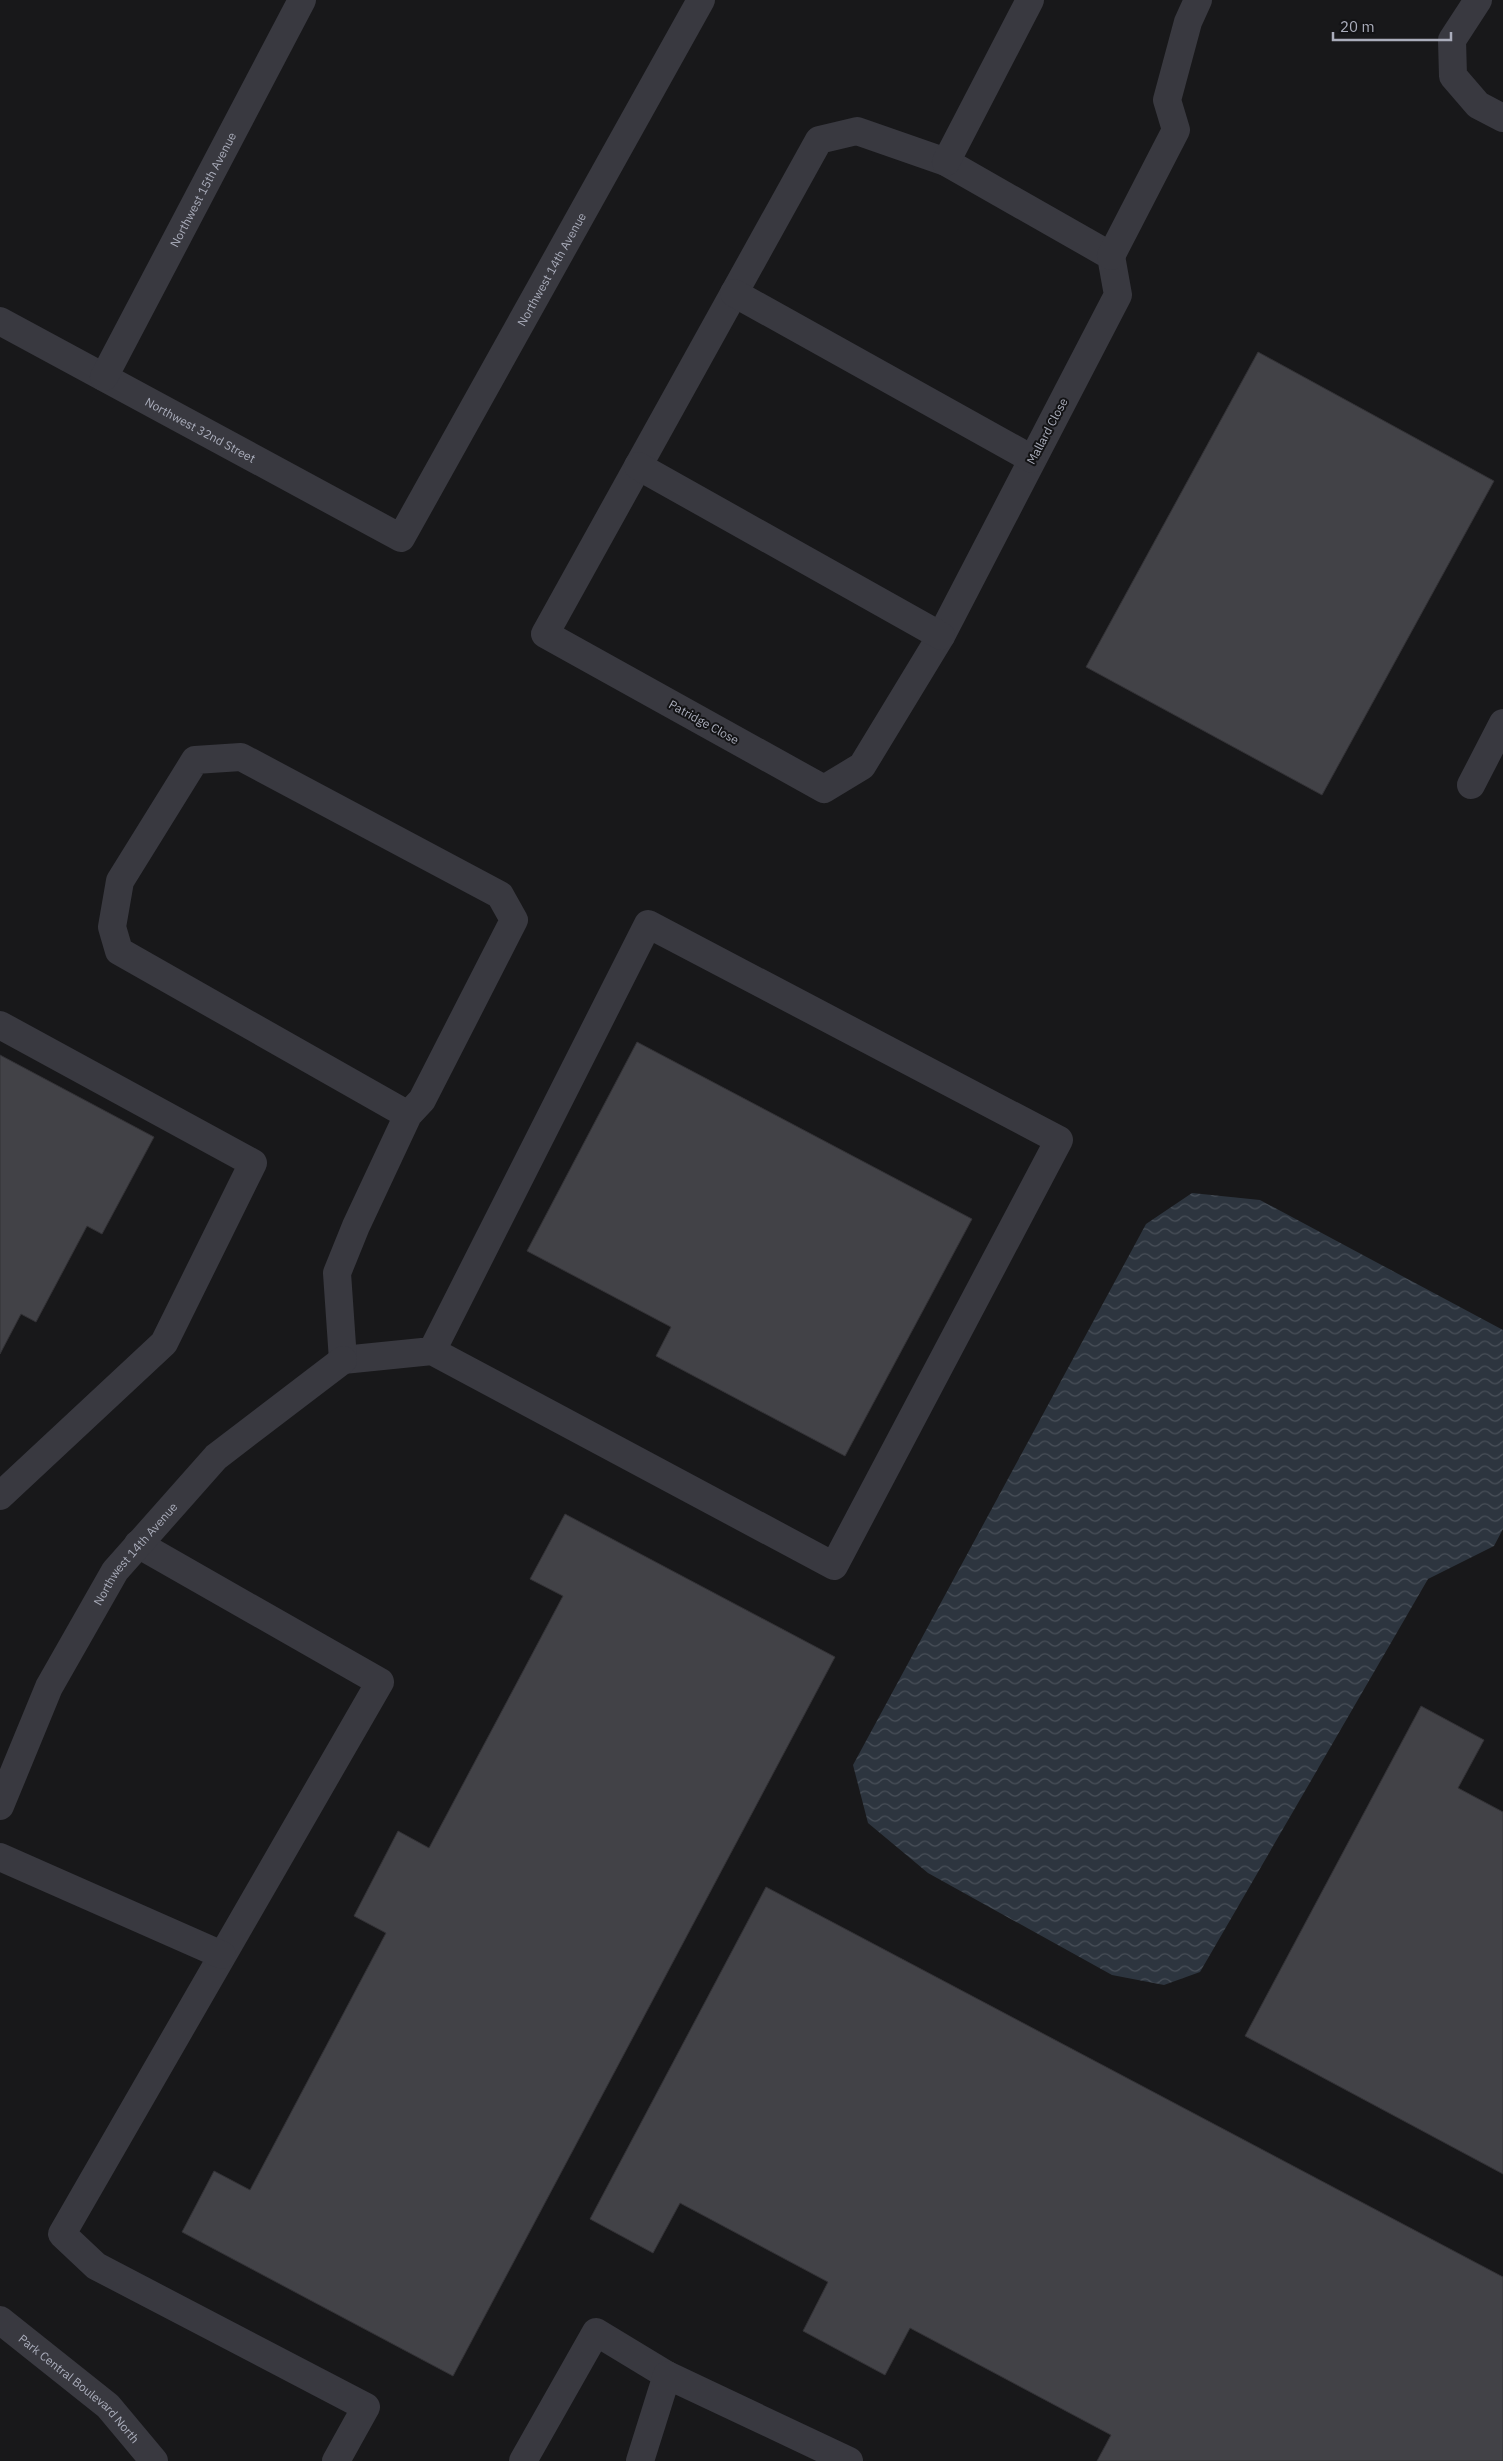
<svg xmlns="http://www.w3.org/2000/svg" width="1503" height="2461" font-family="'IBM Plex Sans',sans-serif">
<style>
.water{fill:url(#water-waves)}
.building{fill:#424247;stroke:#333236}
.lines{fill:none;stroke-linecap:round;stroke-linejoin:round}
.minor{stroke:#393940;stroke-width:28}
.labels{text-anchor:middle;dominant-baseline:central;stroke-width:4;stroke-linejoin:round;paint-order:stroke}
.street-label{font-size:12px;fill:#aaadbb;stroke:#131315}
</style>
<defs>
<pattern id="water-waves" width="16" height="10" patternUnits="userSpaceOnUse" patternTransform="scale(1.25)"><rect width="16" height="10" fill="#2d353f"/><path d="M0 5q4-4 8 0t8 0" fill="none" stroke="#495059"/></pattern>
</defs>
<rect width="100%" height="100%" fill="#18181a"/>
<path class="water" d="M 1192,1193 L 1260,1200 L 1503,1330 L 1503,1529 L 1494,1546 L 1428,1579 L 1200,1972 L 1164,1985 L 1112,1975 L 928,1873 L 868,1823 L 853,1765 L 1146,1224 Z"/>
<g class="building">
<path d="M 1258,352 L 1494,481 L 1322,795 L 1086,667 Z"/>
<path d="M 637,1042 L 972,1219 L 845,1456 L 656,1356 L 671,1327 L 527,1251 Z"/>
<path d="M 0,1055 L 154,1137 L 102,1234 L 87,1226 L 36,1322 L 21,1314 L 0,1354 Z"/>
<path d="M 565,1514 L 835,1657 L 453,2376 L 182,2232 L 214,2171 L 250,2190 L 386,1933 L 354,1916 L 398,1831 L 429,1848 L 563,1596 L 530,1579 Z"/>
<path d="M 1421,1706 L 1484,1740 L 1458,1788 L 1503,1812 L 1503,2174 L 1245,2036 Z"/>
<path d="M 766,1887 L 1503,2277 L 1503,2461 L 1097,2461 L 1111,2435 L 910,2328 L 885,2375 L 803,2331 L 828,2282 L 680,2203 L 653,2253 L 590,2219 Z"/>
</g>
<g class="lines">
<g class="minor">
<path d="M 1478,0 L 1452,40 L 1453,76 L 1478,105 L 1503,118"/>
<path d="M 857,131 L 946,162 L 1111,256 L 1118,295 L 941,636 L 862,766 L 824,789 L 545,634 L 819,140 Z"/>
<path d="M 946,162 L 1030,0"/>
<path d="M 1111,256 L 1176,130 L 1167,100 L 1188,22 L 1198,0"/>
<path d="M 734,293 L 1032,459"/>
<path id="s1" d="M 0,321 L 401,538 L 701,0"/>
<path id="s2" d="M 104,377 L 302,0"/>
<path d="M 638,466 L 941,636"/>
<path d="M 1471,785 L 1503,723"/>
<path d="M 0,1025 L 253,1163 L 164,1343 L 0,1496"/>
<path d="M 343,1360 L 432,1351 L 834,1566 L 1059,1140 L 648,924 L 432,1351"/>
<path d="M 343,1360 L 337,1273 L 356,1226 L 408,1115 L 119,951 L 112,927 L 120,881 L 195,760 L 241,757 L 500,895 L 514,920 L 422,1100 L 408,1115"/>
<path d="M 138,1544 L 380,1682 L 62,2234 L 96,2266 L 366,2407 L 336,2461"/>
<path id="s3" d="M 0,1806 L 49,1687 L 115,1571 L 216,1457 L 343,1360"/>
<path d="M 0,1857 L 222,1955"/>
<path id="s4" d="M 0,2320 L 108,2406 L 154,2461"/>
<path d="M 523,2461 L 596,2332 L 667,2375"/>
<path d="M 640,2461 L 667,2375 L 849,2461"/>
</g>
</g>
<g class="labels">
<g class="street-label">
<text stroke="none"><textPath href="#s2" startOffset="212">Northwest 15th Avenue</textPath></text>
<text stroke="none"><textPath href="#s1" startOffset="764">Northwest 14th Avenue</textPath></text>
<text stroke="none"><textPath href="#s1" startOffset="228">Northwest 32nd Street</textPath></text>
<text transform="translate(1047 431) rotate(-62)">Mallard Close</text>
<text transform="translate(704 722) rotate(29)">Patridge Close</text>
<text stroke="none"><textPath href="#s3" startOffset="288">Northwest 14th Avenue</textPath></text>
<text stroke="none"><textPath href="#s4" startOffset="105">Park Central Boulevard North</textPath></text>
</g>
</g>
<path d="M1333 32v8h118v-8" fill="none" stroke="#aaadbb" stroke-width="2.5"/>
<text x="1340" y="32" font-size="15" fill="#aaadbb" stroke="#131315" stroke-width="4" paint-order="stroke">20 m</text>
</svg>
